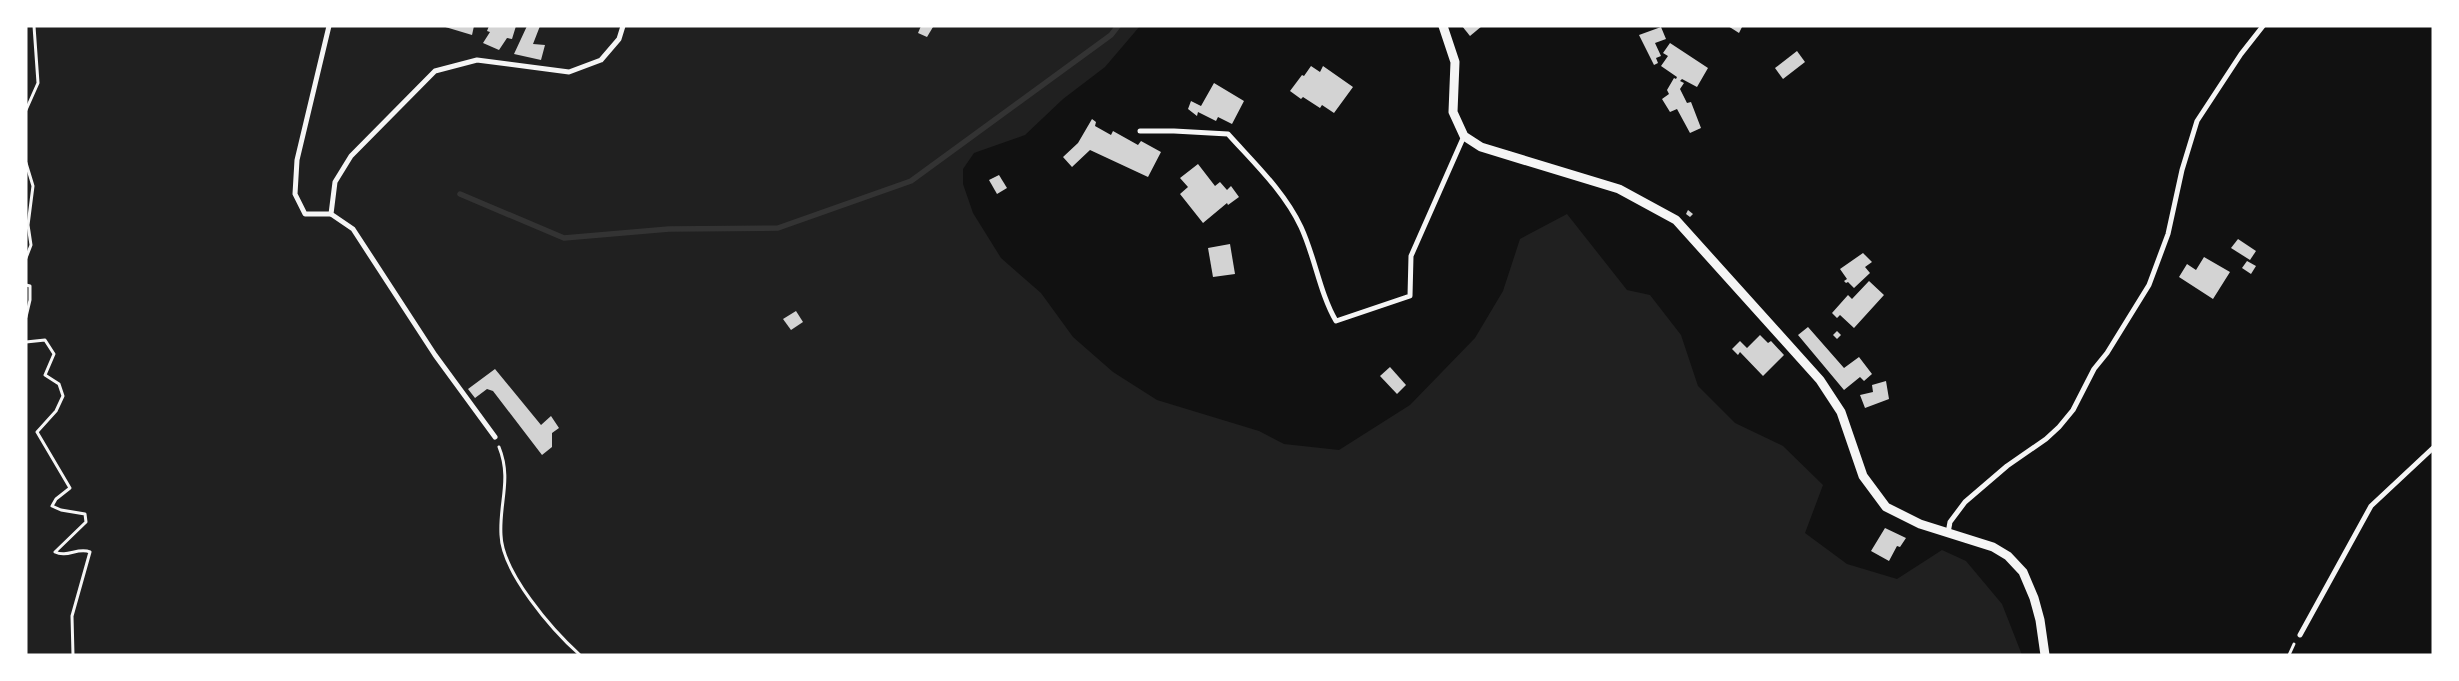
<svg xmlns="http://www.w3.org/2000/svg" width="2459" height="681" font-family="Raleway,sans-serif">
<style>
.green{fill:#202020}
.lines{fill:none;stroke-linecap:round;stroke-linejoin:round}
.stream{stroke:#333;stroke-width:5.5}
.building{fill:#d3d3d3}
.path{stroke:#f5f5f5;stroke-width:3}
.minor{stroke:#f5f5f5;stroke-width:5}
.tertiary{stroke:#f5f5f5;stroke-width:9}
</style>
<rect width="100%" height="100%" fill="#111"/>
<path class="green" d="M 26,26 L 1140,26 L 1105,67 L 1063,99 L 1025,135 L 974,153 L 963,169 L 963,184 L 973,213 L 1001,258 L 1041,293 L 1073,337 L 1113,372 L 1157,400 L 1259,431 L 1284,444 L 1339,450 L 1410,405 L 1475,338 L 1503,291 L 1520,239 L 1567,214 L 1627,290 L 1650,295 L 1681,335 L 1698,386 L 1735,423 L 1783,446 L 1823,485 L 1805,533 L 1847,564 L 1897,579 L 1942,550 L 1966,561 L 2002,604 L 2022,655 L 26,655 Z"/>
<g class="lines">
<path class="stream" d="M 460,194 L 564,238 L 669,229 L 778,228 L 911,181 L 1111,35 L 1118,26"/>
</g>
<g class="building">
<path d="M 442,26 L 474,26 L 472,35 Z"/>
<path d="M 489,26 L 516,26 L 512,39 L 507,38 L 499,50 L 483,43 L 490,32 L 487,31 Z"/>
<path d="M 527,26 L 540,26 L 533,44 L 545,45 L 541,60 L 514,54 Z"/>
<path d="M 921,26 L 933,27 L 927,37 L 918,33 Z"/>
<path d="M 1462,26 L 1482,26 L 1470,36 Z"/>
<path d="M 1728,26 L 1741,26 L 1742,27 L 1739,33 Z"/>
<path d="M 1661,27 L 1666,39 L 1655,43 L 1661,56 L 1656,58 L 1658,63 L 1654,65 L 1639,35 Z"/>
<path d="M 1670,43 L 1708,68 L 1697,87 L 1682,79 L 1680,81 L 1684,83 L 1680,89 L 1687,103 L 1691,102 L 1701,128 L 1690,133 L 1677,109 L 1670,112 L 1662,99 L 1669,94 L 1667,90 L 1674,78 L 1676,79 L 1677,77 L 1661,66 L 1668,56 L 1663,53 Z"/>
<path d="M 1797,51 L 1805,62 L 1783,79 L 1775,68 Z"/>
<path d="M 1311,66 L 1320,72 L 1323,66 L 1353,87 L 1334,113 L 1322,105 L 1320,108 L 1303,97 L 1301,99 L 1290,91 L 1302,75 L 1304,76 Z"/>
<path d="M 1214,83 L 1244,101 L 1232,124 L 1218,117 L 1216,121 L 1198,112 L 1197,116 L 1188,109 L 1191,101 L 1201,106 Z"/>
<path d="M 1092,119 L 1096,122 L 1095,126 L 1111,135 L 1113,131 L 1138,145 L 1141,141 L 1161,152 L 1148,177 L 1090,150 L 1072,167 L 1063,157 L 1078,143 Z"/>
<path d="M 1198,164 L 1215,186 L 1220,182 L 1227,190 L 1231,186 L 1239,197 L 1228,205 L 1227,203 L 1203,223 L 1180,194 L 1188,187 L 1180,178 Z"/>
<path d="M 999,175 L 1007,188 L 997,194 L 989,180 Z"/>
<path d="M 1688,210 L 1693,214 L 1690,217 L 1686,214 Z"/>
<path d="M 2238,239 L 2256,251 L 2250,260 L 2231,248 Z"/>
<path d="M 1230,244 L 1235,274 L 1213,277 L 1208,248 Z"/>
<path d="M 1863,253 L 1872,262 L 1865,267 L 1870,273 L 1854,288 L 1848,282 L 1846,283 L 1844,281 L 1847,279 L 1840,269 Z"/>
<path d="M 2204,257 L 2230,272 L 2213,299 L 2179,277 L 2187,264 L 2196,270 Z"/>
<path d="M 2247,261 L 2256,266 L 2251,274 L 2242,268 Z"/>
<path d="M 1869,281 L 1884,295 L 1854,328 L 1840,315 L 1837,318 L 1832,313 L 1848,295 L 1852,299 Z"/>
<path d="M 796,311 L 803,322 L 791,330 L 783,319 Z"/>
<path d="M 1808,327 L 1844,368 L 1859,357 L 1872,374 L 1864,381 L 1860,377 L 1844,390 L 1798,335 Z"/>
<path d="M 1837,331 L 1841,335 L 1837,339 L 1833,335 Z"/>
<path d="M 1760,335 L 1768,343 L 1771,341 L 1784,355 L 1763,376 L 1740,352 L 1738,355 L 1732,349 L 1740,341 L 1747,348 Z"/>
<path d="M 1390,367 L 1406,385 L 1397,394 L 1380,376 Z"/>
<path d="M 495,369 L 541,425 L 551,416 L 559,428 L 552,433 L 552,447 L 542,455 L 493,391 L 487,389 L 475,398 L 468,389 Z"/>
<path d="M 1886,381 L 1889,399 L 1865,408 L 1860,395 L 1873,392 L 1872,385 Z"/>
<path d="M 1885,528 L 1906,538 L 1900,547 L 1897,546 L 1889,561 L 1871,551 Z"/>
</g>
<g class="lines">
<g class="path">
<path d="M 26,110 L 38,83 L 34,26"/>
<path d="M 26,163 L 33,186 L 28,225 L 31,245 L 26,258"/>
<path d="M 26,285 L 30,286 L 30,300 L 26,317"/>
<path d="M 26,342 L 45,340 L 54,354 L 45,375 L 59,384 L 63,396 L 56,411 L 37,432 L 70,488 L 56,499 L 52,506 L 61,510 L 85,514 L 86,522 L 55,552 C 67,558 78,547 90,552 L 72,616 L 73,655"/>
<path d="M 499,447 C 512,479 499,503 501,535 C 502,572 552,630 580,655"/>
<path d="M 2289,655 L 2294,644"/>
</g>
<g class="minor">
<path d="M 329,26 L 297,160 L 295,194 L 305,214 L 331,214"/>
<path d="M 1140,131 L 1174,131 L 1228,134 C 1254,163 1284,191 1301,227 C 1315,257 1320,294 1336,321 L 1410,296 L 1411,256 L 1464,136"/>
<path d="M 495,437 L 435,355 L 353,229 L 331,214 L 335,182 L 351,156 L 435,71 L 477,60 L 569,72 L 601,60 L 619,39 L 623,26"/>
<path d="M 1948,533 L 1950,522 L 1965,502 L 2007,466 L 2046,439 L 2059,427 L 2073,410 L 2094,369 L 2107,353 L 2149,285 L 2168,234 L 2182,170 L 2197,121 L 2241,54 L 2263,26"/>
<path d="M 2300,635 L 2371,506 L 2433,448"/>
</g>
<path class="tertiary" d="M 1443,26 L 1455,62 L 1453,112 L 1464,136 L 1481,147 L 1619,189 L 1676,220 L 1820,380 L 1841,412 L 1863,476 L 1886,507 L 1920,524 L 1993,547 L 2008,556 L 2023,572 L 2034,598 L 2040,620 L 2045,655"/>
</g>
<rect width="2459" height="681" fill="none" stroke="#ffffff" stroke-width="55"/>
</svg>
